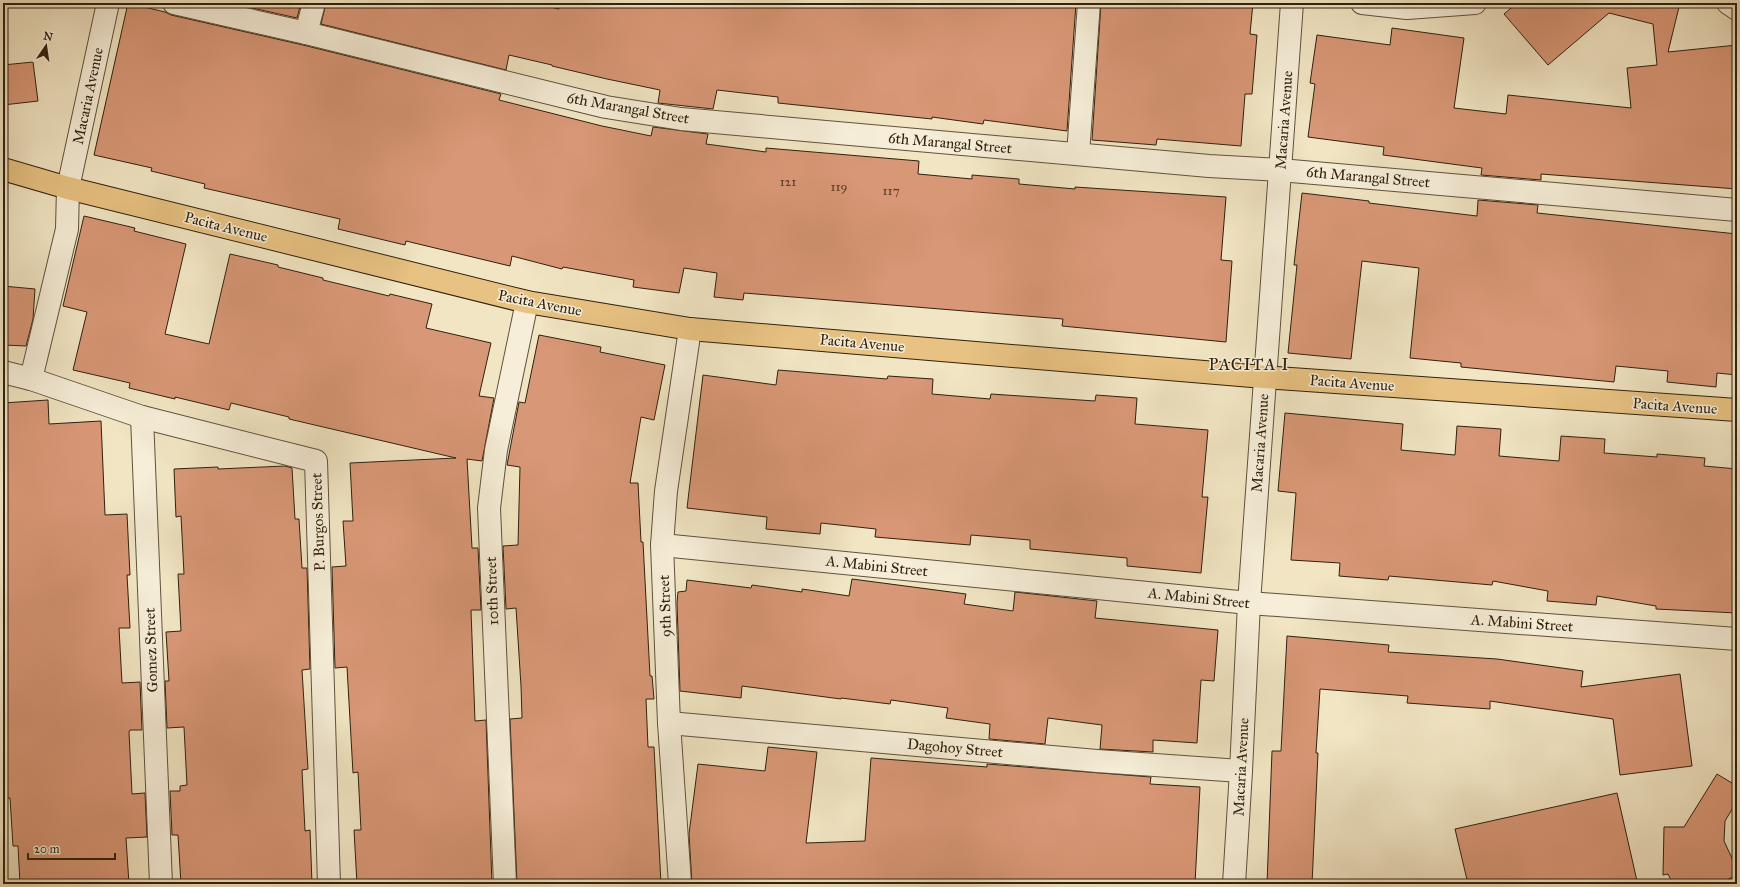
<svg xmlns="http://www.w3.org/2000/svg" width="1740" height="887" font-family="'IM FELL Great Primer',serif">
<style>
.building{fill:#d89776;stroke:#30200e}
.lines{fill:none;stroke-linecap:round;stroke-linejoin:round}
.minor-casing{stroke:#60513b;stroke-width:24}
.major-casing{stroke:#30200e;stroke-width:24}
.minor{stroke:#f6eed8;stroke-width:22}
.major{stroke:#e8c282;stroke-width:22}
.labels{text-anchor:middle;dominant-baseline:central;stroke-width:3;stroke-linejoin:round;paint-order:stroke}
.number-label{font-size:13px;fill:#5a3e28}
.street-label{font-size:15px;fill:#30200e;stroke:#f6eed8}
.quarter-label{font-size:17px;letter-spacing:1px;fill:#30200e;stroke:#f6eed8}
</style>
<rect width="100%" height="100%" fill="#f1e5c3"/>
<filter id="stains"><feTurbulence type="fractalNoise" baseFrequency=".005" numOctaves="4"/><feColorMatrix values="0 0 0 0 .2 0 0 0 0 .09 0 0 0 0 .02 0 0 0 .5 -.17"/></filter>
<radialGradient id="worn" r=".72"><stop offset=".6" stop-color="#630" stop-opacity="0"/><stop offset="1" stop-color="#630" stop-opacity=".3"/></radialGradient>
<g class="building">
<path d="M 128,3 L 165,12 L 171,15 L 303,45 L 501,94 L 499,100 L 602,126 L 651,136 L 653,127 L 708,134 L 706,144 L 766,152 L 766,148 L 919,161 L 918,174 L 972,179 L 972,175 L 1019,179 L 1019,184 L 1075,189 L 1075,187 L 1226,197 L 1221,260 L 1232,261 L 1226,342 L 1062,326 L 1063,319 L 744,293 L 743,300 L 714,297 L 717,273 L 684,268 L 679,293 L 633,287 L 634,280 L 563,267 L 562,269 L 512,256 L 510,266 L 406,241 L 405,245 L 338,229 L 340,219 L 204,188 L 205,184 L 151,171 L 152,168 L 94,155 Z"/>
<path d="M 230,3 L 301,3 L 297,18 Z"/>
<path d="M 326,3 L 531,3 L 559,9 L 559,3 L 1076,3 L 1067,131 L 984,120 L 983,124 L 932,117 L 932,119 L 778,103 L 778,97 L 717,90 L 713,109 L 658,103 L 660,90 L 607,79 L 552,66 L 552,65 L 509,55 L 506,70 L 321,24 Z"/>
<path d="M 1101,3 L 1253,3 L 1250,34 L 1257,35 L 1252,94 L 1245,94 L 1241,146 L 1157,139 L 1156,145 L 1092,140 Z"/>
<path d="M 1517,3 L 1680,3 L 1668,52 L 1737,45 L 1737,189 L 1541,174 L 1541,180 L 1481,175 L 1482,168 L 1383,155 L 1384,147 L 1308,137 L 1315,84 L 1310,83 L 1317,35 L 1390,45 L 1392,28 L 1464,38 L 1454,108 L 1506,114 L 1508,95 L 1631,108 L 1627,68 L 1657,65 L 1653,24 L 1609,13 L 1548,65 L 1504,14 Z"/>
<path d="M 33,62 L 38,101 L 3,105 L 3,65 Z"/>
<path d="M 1302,193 L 1369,201 L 1369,203 L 1477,216 L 1478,200 L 1538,205 L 1537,213 L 1737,234 L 1737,375 L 1717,373 L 1716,387 L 1667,382 L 1668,371 L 1616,366 L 1614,382 L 1461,367 L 1461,363 L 1410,358 L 1419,268 L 1362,261 L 1351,359 L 1288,353 L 1297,265 L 1294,265 Z"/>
<path d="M 84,216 L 135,228 L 134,231 L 186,244 L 165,334 L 209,344 L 230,254 L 278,265 L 278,267 L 323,278 L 323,280 L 389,296 L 390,294 L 432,304 L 426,328 L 491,343 L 479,396 L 494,398 L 482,461 L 467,459 L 472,548 L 478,548 L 481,610 L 471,610 L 475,721 L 486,720 L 492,884 L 357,884 L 354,830 L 361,830 L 358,772 L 353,773 L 347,667 L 335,668 L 332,567 L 346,566 L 343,521 L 353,521 L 350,463 L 456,458 L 289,419 L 289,417 L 231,403 L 229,410 L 175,397 L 175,399 L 129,388 L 130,383 L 73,370 L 87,312 L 63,306 Z"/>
<path d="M 3,286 L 35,289 L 33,319 L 26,346 L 3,345 Z"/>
<path d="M 539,335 L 601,347 L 600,352 L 665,365 L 654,420 L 641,417 L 630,483 L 638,483 L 641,542 L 643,542 L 650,676 L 652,676 L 654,699 L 646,699 L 648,747 L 654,747 L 661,884 L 517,884 L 510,719 L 522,718 L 521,686 L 516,608 L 506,609 L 503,546 L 518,545 L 520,467 L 507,465 L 519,402 L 525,403 Z"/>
<path d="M 778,370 L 887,379 L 888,376 L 933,379 L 932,394 L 990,399 L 991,394 L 1095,401 L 1096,395 L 1137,398 L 1135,424 L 1208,430 L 1202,497 L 1208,497 L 1201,573 L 1127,566 L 1127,558 L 1030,549 L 1030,540 L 971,535 L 970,545 L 875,537 L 876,529 L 821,523 L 820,534 L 766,529 L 767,517 L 687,508 L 703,375 L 776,385 Z"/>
<path d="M 48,400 L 49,424 L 101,421 L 105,515 L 127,514 L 130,575 L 127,575 L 130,628 L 119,628 L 122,683 L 140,682 L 142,730 L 130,730 L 129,732 L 132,794 L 145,793 L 147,837 L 126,838 L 129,884 L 20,884 L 18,846 L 13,846 L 10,798 L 4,798 L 3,743 L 7,743 L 3,687 L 3,403 Z"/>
<path d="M 1285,413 L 1403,424 L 1401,450 L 1455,455 L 1457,426 L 1501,429 L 1499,456 L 1559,461 L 1561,436 L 1605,439 L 1604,453 L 1657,457 L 1657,454 L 1705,458 L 1704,466 L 1737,469 L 1737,613 L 1656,609 L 1656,606 L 1597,596 L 1596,605 L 1547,601 L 1548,591 L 1493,581 L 1492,585 L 1389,576 L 1388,580 L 1339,576 L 1340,563 L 1291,560 L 1296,493 L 1278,491 Z"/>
<path d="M 285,466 L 292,468 L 295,519 L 299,519 L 302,568 L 307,568 L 310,669 L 302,670 L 308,769 L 302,770 L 305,831 L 310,830 L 312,884 L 181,884 L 178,835 L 172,835 L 170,791 L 180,791 L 180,786 L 187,785 L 184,727 L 167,728 L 165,681 L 169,681 L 166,632 L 181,631 L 178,574 L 184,574 L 181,516 L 176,517 L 174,469 L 218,467 L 218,469 Z"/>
<path d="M 852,579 L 966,594 L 964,604 L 1013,611 L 1015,592 L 1097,601 L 1095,618 L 1218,630 L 1214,681 L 1201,680 L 1197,743 L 1153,740 L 1153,752 L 1100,749 L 1102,725 L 1048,718 L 1045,744 L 989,739 L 990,724 L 946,718 L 948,708 L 891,700 L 890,704 L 841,698 L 841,699 L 742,686 L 741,698 L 680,691 L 677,603 L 678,592 L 686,591 L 687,580 L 751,588 L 752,585 L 802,592 L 802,589 L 849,596 Z"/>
<path d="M 1287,636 L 1389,645 L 1388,652 L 1497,659 L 1583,671 L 1581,687 L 1680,674 L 1692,766 L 1620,775 L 1613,719 L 1490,701 L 1490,709 L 1407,703 L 1408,696 L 1320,689 L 1316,753 L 1318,753 L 1312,884 L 1267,884 L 1272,751 L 1281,751 Z"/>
<path d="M 768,747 L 817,752 L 806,843 L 865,841 L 871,758 L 987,767 L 987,764 L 1151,777 L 1150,784 L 1200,787 L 1195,884 L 925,884 L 863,881 L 863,884 L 692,884 L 689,834 L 698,764 L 765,771 Z"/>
<path d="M 1717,774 L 1737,786 L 1737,801 L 1725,821 L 1724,841 L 1737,869 L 1737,875 L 1718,884 L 1673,884 L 1668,874 L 1663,875 L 1664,827 L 1684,827 Z"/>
<path d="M 1617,793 L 1637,881 L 1622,884 L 1468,884 L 1455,829 Z"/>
</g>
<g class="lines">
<defs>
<g id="minor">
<path d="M 174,3 L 306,33 L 606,107 L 681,119 L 1209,166 L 1280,170 L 1737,210"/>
<path d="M 1362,3 L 1407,8 L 1475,3"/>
<path d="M 1728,3 L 1737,9"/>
<path d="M 306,33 L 314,3"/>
<path d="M 1078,154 L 1089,3"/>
<path d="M 3,372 L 31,379 L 142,417 L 316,461 L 329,884"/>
<path d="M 31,379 L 67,229 L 68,188 L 108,3"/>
<path d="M 142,417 L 161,884"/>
<path d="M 662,545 L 1249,603 L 1737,639"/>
<path d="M 669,723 L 1097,761 L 1241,771"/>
<path d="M 505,884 L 489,508 L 496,450 L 527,302"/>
<path d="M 680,884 L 669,723 L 662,545 L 666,491 L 690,329"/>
<path d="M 1234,884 L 1241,771 L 1249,603 L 1292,3"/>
</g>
<path id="major" d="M 3,169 L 68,188 L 527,302 L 690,329 L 1264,377 L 1737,410"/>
</defs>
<use href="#minor" class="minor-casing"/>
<use href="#major" class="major-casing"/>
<use href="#minor" class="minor"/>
<use href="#major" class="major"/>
</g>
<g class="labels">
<g class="number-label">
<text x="788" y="182">121</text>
<text x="839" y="187">119</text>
<text x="891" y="191">117</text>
</g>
<g class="street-label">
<text transform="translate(88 96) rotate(-78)">Macaria Avenue</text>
<text transform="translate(628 108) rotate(10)">6th Marangal Street</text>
<text transform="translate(1284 120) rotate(-86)">Macaria Avenue</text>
<text transform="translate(950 143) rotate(5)">6th Marangal Street</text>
<text transform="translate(1368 177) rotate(5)">6th Marangal Street</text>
<text transform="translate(226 227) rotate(14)">Pacita Avenue</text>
<text transform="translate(540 303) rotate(11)">Pacita Avenue</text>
<text transform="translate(862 343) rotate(5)">Pacita Avenue</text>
<text transform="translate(1352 383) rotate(4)">Pacita Avenue</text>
<text transform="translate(1675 406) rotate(4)">Pacita Avenue</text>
<text transform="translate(1260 443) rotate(-86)">Macaria Avenue</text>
<text transform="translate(318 522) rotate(-92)">P. Burgos Street</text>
<text transform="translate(877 566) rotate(6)">A. Mabini Street</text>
<text transform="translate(492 591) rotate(-92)">10th Street</text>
<text transform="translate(1199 598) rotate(6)">A. Mabini Street</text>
<text transform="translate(665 606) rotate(-92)">9th Street</text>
<text transform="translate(1522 623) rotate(4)">A. Mabini Street</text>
<text transform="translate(151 650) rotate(-92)">Gomez Street</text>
<text transform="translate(955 748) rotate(5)">Dagohoy Street</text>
<text transform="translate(1241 767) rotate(-87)">Macaria Avenue</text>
</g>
<g class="quarter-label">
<text x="1249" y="364">PACITA I</text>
</g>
</g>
<rect width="1740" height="887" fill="none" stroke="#f1e5c3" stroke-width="16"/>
<rect x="4" y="4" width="1732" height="879" fill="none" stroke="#30200e" stroke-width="2"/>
<rect x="8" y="8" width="1724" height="871" fill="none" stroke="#30200e"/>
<g transform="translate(46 46) rotate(13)" stroke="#f6eed8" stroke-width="3" paint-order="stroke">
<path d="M0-3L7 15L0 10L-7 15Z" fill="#30200e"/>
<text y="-6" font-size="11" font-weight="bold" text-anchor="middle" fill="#30200e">N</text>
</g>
<path d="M28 853v6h87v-6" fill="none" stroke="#30200e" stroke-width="2"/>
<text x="34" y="853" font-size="12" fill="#30200e" stroke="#f6eed8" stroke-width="3" paint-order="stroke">20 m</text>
<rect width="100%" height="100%" filter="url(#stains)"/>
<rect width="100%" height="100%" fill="url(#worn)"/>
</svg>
